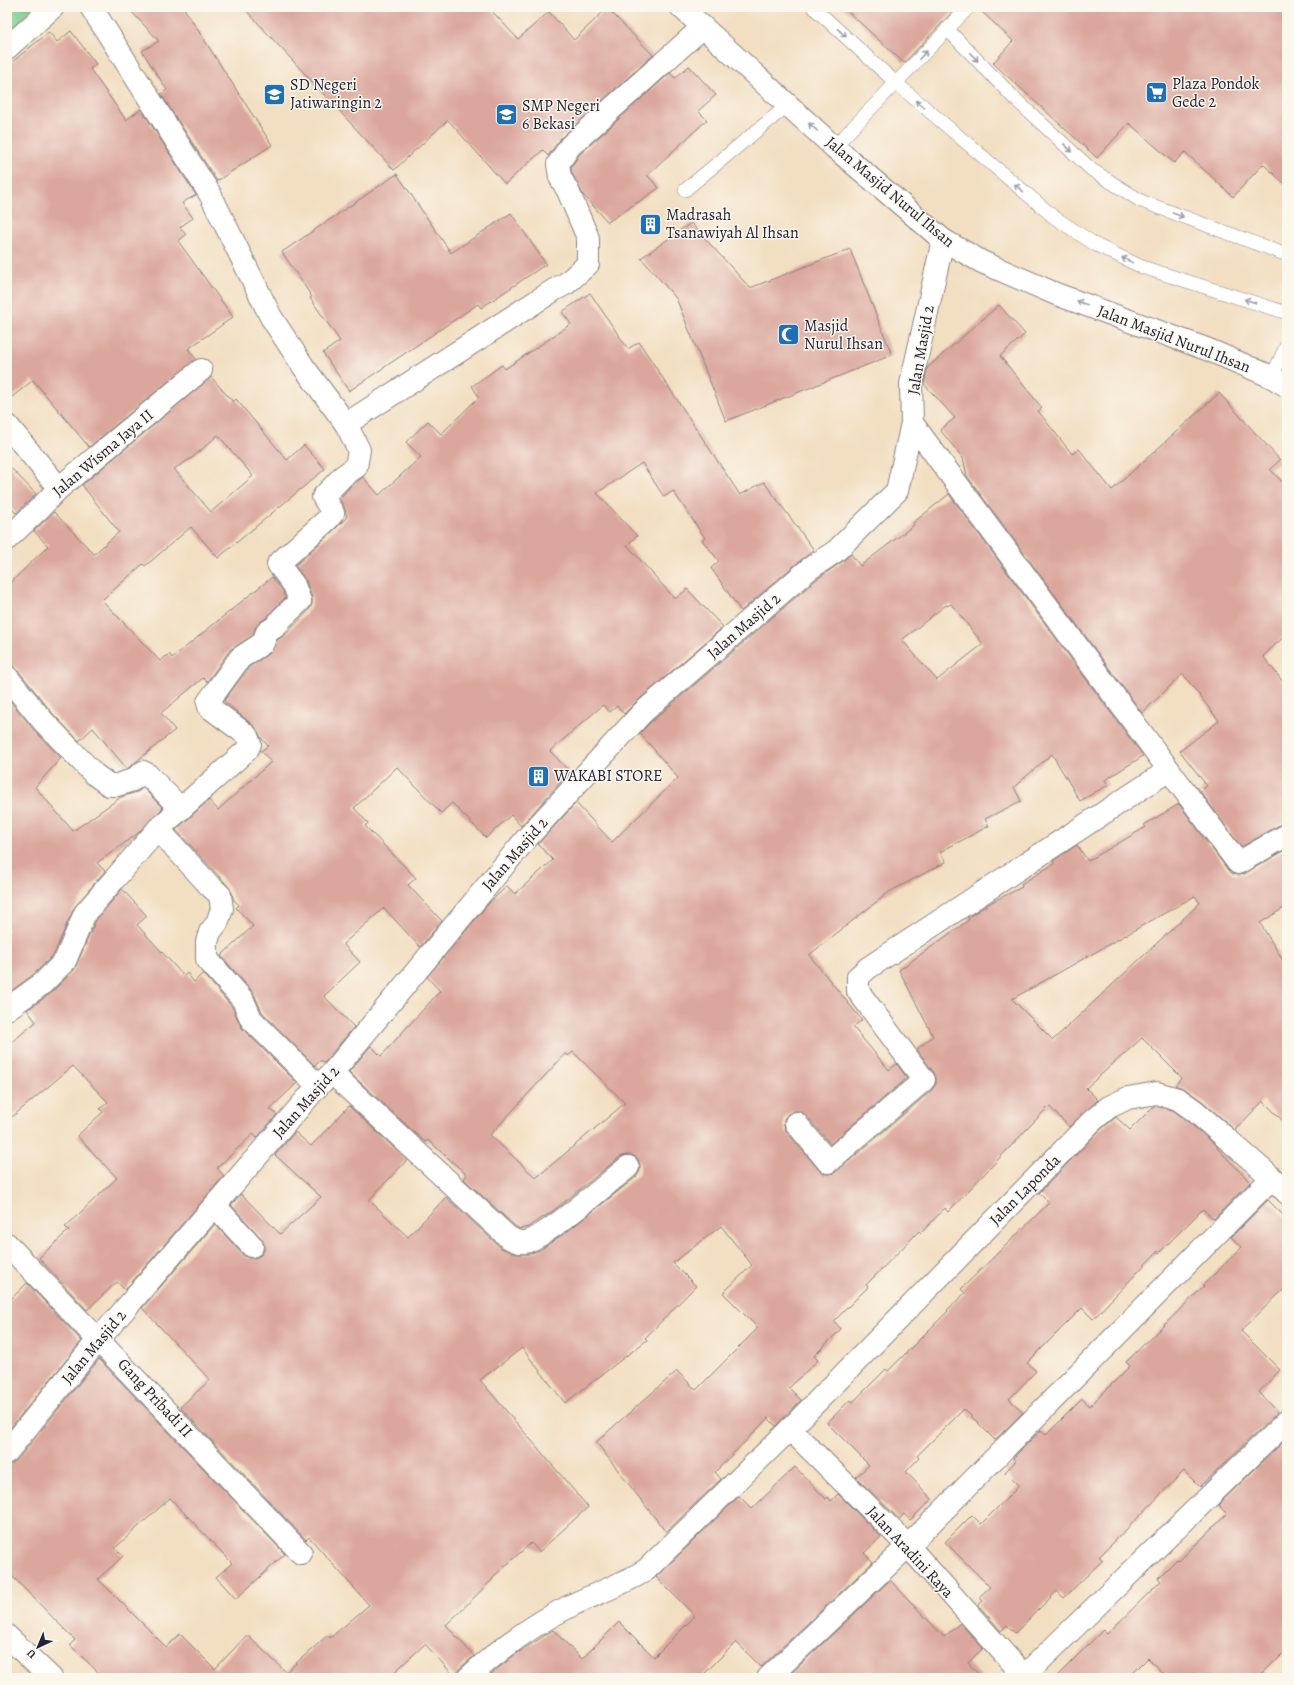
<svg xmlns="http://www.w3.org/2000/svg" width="1294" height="1685" font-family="Alegreya,serif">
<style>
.green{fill:#78ca8c;stroke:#4d7664}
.building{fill:#dba79d;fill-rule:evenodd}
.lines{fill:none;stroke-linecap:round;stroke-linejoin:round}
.service-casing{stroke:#8a807e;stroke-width:14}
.minor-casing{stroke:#8a807e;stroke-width:24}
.primary-casing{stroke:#8a807e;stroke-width:24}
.service{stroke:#fff;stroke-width:13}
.minor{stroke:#fff;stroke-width:22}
.primary{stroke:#fff;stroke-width:22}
.oneway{stroke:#9c9ca7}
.labels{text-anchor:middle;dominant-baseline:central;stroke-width:3;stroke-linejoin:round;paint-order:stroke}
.poi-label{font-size:16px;fill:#22223b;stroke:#fbf7ec;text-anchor:start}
.street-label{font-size:16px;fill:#22223b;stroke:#fbf7ec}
</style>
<rect width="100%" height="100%" fill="#fbf7ec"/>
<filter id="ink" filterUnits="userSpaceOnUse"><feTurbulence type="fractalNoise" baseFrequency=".025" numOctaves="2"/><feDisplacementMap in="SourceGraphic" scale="8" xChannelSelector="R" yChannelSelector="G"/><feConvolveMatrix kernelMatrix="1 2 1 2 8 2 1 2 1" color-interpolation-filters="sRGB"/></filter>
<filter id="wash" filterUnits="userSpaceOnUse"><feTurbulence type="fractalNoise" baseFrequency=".012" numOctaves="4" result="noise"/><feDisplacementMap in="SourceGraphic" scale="16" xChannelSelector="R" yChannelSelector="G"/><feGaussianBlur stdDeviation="0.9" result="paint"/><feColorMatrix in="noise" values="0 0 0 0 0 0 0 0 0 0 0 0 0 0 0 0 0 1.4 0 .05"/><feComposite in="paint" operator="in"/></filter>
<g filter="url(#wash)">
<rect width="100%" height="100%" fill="#f2dec1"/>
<path class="green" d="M 7,7 L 34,7 L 7,35 Z"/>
<g id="blocks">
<g class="building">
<path d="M 127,7 L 183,7 L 272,145 L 217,181 L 161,94 L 167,90 L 142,51 L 159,41 Z"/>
<path d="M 243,7 L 488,7 L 518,39 L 549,12 L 574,40 L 607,8 L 653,55 L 562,137 L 548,156 L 543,150 L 505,184 L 448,120 L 394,170 Z"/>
<path d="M 843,7 L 957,7 L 904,63 Z"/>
<path d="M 977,7 L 1287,7 L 1287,186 L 1263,164 L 1233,197 L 1185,152 L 1174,163 L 1129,123 L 1097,158 L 993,63 L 1013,41 Z"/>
<path d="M 71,31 L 96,64 L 90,69 L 126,120 L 141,109 L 196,195 L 182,203 L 193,218 L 180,227 L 186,235 L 178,241 L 233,317 L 188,349 L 196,359 L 89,447 L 33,380 L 7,401 L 7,66 L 49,32 L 57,42 Z"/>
<path d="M 689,66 L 716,95 L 698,111 L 707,120 L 647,175 L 659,188 L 608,222 L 583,195 L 572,173 L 571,167 L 580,154 L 670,73 L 675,78 Z"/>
<path d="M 397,174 L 451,253 L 511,213 L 546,264 L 481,308 L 478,304 L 349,391 L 323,353 L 340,341 L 310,298 L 312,297 L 282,252 Z"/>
<path d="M 691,223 L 750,288 L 850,249 L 892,355 L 726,421 L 676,298 L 641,258 Z"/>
<path d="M 590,293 L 628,349 L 639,342 L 740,495 L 764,482 L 814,550 L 801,560 L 741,611 L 711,568 L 719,561 L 702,540 L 705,538 L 673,491 L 664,497 L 642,463 L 597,493 L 637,536 L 627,545 L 675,599 L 687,589 L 723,627 L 634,704 L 624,714 L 617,706 L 610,712 L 603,705 L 550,751 L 570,772 L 521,826 L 511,815 L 486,838 L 452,803 L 441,813 L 397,767 L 354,808 L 368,823 L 365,826 L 416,878 L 408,885 L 442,921 L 420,947 L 384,908 L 343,944 L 360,962 L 324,996 L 354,1027 L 324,1063 L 321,1060 L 315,1066 L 262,1012 L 253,992 L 221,956 L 253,926 L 236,908 L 239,905 L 233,899 L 232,893 L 228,886 L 176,830 L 209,800 L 218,810 L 271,762 L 261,751 L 268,746 L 262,739 L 255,727 L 224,701 L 249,667 L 270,653 L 277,640 L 285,635 L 309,610 L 312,604 L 312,597 L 306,581 L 295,566 L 336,528 L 347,517 L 344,506 L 339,499 L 351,486 L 363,477 L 379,495 L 421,457 L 406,442 L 428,421 L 441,434 L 479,397 L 472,386 L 502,365 L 505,369 L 571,324 L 562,312 Z"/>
<path d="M 999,305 L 1025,334 L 1000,356 L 1042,408 L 1038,411 L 1072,454 L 1079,449 L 1112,490 L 1219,393 L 1280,460 L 1270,469 L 1287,487 L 1287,634 L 1263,656 L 1287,687 L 1287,823 L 1281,824 L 1241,847 L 1200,791 L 1207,786 L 1180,751 L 1219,721 L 1183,674 L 1142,713 L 967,476 L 963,458 L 940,430 L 955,418 L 924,384 L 927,368 Z"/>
<path d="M 211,377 L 233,402 L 236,399 L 287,460 L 304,445 L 325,469 L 218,558 L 191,527 L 145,566 L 143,564 L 102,600 L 160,661 L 169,654 L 172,658 L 272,577 L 283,591 L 285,598 L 266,618 L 260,622 L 255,628 L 253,635 L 230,650 L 207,682 L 203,678 L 161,713 L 175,730 L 127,769 L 93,728 L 79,741 L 52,713 L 17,669 L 12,665 L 7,665 L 7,586 L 48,546 L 34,531 L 54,512 L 94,554 L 119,532 L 82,485 ZM 218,435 L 253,476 L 211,512 L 174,469 L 193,457 Z"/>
<path d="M 7,464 L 36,494 L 16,513 L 7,504 Z"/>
<path d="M 949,494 L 1143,756 L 1105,780 L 1108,785 L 1080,801 L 1052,754 L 1014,787 L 1021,801 L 985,819 L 989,826 L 940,852 L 946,862 L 889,892 L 809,955 L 862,1020 L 853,1027 L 889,1070 L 897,1064 L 907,1078 L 830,1144 L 806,1115 L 800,1111 L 794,1111 L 788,1114 L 784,1119 L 784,1125 L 786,1131 L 819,1170 L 823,1174 L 830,1174 L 836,1172 L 932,1090 L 936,1084 L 936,1079 L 934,1073 L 917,1049 L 933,1036 L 899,970 L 969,920 L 968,917 L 992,902 L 1022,887 L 1021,884 L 1054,864 L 1053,861 L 1077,845 L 1088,861 L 1146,827 L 1144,825 L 1179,804 L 1228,870 L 1233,874 L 1239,875 L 1244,874 L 1287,849 L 1287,906 L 1260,923 L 1287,967 L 1287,1125 L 1263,1101 L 1235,1130 L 1202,1101 L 1185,1089 L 1175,1085 L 1182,1078 L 1142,1038 L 1086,1088 L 1098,1100 L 1069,1127 L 1049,1106 L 948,1212 L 945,1208 L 921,1233 L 919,1231 L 866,1285 L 868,1287 L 834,1321 L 841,1329 L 814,1356 L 818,1360 L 789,1388 L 801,1400 L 776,1426 L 768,1418 L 715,1472 L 721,1479 L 666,1532 L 596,1442 L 677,1371 L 696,1390 L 758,1328 L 723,1293 L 752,1265 L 721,1226 L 673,1263 L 696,1286 L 645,1338 L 647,1340 L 565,1403 L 522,1348 L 480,1380 L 588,1507 L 539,1552 L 531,1543 L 492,1578 L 493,1579 L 446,1625 L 474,1656 L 459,1669 L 456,1678 L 425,1644 L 388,1678 L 104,1678 L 70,1645 L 75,1640 L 7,1571 L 7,1464 L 12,1464 L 17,1460 L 99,1359 L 285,1554 L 236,1599 L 216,1577 L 232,1563 L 170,1498 L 115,1548 L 123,1556 L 98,1579 L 166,1647 L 180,1634 L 215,1669 L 247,1635 L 286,1672 L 328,1635 L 330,1638 L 369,1605 L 309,1537 L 306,1540 L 180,1407 L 210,1380 L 142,1308 L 215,1224 L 243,1255 L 248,1258 L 254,1258 L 261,1255 L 264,1250 L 264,1244 L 261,1238 L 231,1205 L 241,1194 L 280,1234 L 321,1197 L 275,1155 L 295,1132 L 311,1146 L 349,1106 L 407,1160 L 369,1200 L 408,1237 L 446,1197 L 501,1248 L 516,1254 L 529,1254 L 540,1250 L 568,1231 L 636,1177 L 640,1171 L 640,1165 L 638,1159 L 632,1155 L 626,1155 L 620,1157 L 553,1211 L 528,1227 L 520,1229 L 516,1227 L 464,1179 L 467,1175 L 428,1140 L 425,1142 L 349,1072 L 371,1046 L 381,1056 L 440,991 L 427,977 L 489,903 L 507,886 L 515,894 L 553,860 L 538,844 L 576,803 L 612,842 L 678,778 L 640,733 L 651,722 L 817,579 L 843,561 L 851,554 L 860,566 L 914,525 L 913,523 ZM 951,604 L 983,644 L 937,680 L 902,640 L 946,605 L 947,606 ZM 1195,896 L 1200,903 L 1053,1040 L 1012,999 ZM 573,1052 L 625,1103 L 536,1178 L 490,1135 L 566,1053 L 568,1056 Z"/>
<path d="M 7,697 L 33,729 L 61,758 L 35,787 L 73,831 L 121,797 L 137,792 L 143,788 L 163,808 L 137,834 L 97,863 L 105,871 L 74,908 L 54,954 L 34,974 L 11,991 L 7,986 Z"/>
<path d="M 122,889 L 147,916 L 137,925 L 184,976 L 187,973 L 194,982 L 203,973 L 232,1007 L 242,1028 L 297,1083 L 270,1109 L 277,1115 L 257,1138 L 253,1134 L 217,1168 L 224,1176 L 125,1290 L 117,1282 L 87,1310 L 39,1258 L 69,1230 L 65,1227 L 117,1178 L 77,1136 L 103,1112 L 100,1109 L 108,1102 L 73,1066 L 7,1121 L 7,1046 L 36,1022 L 27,1010 L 51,993 L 74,970 L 96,920 Z"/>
<path d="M 1154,1106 L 1173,1110 L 1187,1121 L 1218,1147 L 1217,1148 L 1250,1182 L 1214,1219 L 1203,1209 L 1159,1253 L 1158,1251 L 1093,1319 L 1082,1308 L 1027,1363 L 1036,1371 L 1009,1399 L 1023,1412 L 995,1440 L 964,1409 L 917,1456 L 919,1458 L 906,1472 L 932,1499 L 910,1520 L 904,1514 L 899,1519 L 856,1477 L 869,1465 L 827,1423 L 850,1400 L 853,1402 L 886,1369 L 888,1371 L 948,1311 L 947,1310 L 965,1293 L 961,1289 L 1049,1203 L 1039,1193 L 1100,1130 L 1116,1117 L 1130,1130 Z"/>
<path d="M 1268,1200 L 1287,1219 L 1287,1286 L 1241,1331 L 1280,1370 L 1259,1392 L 1278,1412 L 1200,1487 L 1184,1471 L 1099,1557 L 1103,1560 L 1064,1598 L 1057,1591 L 1015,1633 L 1007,1625 L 1001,1631 L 978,1605 L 983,1601 L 979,1597 L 990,1587 L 945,1542 L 972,1515 L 981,1524 L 1019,1486 L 1005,1472 L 1016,1461 L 1013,1458 L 1041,1430 L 1046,1435 L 1082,1399 L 1090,1406 L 1130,1366 L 1126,1362 L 1204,1286 L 1203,1285 L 1242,1247 L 1231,1237 Z"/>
<path d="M 27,1283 L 82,1341 L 7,1432 L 7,1303 Z"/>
<path d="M 1287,1438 L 1287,1649 L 1258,1678 L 1167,1678 L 1148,1658 L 1128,1678 L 1055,1678 L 1103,1630 L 1107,1634 L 1161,1581 L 1158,1578 L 1177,1559 L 1179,1561 L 1227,1514 L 1218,1505 Z"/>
<path d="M 795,1467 L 826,1499 L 828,1497 L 831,1501 L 838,1494 L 881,1537 L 864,1553 L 873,1562 L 761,1667 L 736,1642 L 700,1678 L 487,1678 L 513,1656 L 553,1630 L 582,1659 L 619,1622 L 654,1657 L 695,1616 L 656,1577 L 739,1496 L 752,1509 Z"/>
<path d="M 890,1580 L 944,1637 L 960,1623 L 983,1648 L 968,1663 L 982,1678 L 786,1678 Z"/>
</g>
</g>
</g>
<g filter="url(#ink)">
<use href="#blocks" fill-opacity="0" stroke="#8a807e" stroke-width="1"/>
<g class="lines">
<defs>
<g id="service">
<path d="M 813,7 L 896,83 L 1054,217 L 1096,245 L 1142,267 L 1287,313"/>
<path d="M 947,29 L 1014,98 L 1092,170 L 1141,201 L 1287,255"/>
<path d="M 834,147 L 969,7"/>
<path d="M 685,190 L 788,105"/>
<path d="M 1272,377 L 1287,344"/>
</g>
<g id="minor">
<path d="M 7,48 L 53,7"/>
<path d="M 912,423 L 1238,863 L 1287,835"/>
<path d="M 346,424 L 554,290 L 567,283 L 588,264 L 588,238 L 568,191 L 560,177 L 558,164 L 570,146 L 703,27"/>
<path d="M 7,425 L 59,488"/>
<path d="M 7,539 L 40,508 L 59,488 L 201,370"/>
<path d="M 7,677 L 43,721 L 94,774 L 109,785 L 117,785 L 133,780 L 143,772 L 147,774 L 181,809"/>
<path d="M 158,829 L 209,885 L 220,895 L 222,909 L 217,923 L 210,932 L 207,942 L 207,959 L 243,1000 L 251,1019 L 318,1086"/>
<path d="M 7,1009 L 42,984 L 65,961 L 85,913 L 158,829 L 247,750 L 250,744 L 247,736 L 240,730 L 209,707 L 208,702 L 240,658 L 263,643 L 267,632 L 275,627 L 282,618 L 300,601 L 294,585 L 278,564 L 328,519 L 333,513 L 323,497 L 343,476 L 356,467 L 359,450 L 346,424 L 303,366 L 271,317 L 210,194 L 91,7"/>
<path d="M 332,1073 L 508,1237 C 513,1240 518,1243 525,1242 C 543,1240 610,1181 628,1167"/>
<path d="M 796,1123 L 828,1162 L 924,1080 L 858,991 L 858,977 L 868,968 L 1169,770"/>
<path d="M 216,1207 L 252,1246"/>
<path d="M 7,1244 L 301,1553"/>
<path d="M 790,1429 L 908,1546 L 1026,1678"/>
<path d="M 7,1452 L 99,1339 L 318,1086 L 332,1073 L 526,839 L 642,713 L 809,569 L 836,551 L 897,491 L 912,423 L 911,384 L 943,240"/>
<path d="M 7,1636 L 51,1678"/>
<path d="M 468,1678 C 500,1648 535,1623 574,1604 C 598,1593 623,1584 646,1570 L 790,1429 L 1092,1121 L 1109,1107 L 1128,1098 L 1157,1093 L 1178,1099 L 1195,1111 L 1272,1178 L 1287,1193"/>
<path d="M 768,1678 L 908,1546 L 1272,1178"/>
<path d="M 1022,1678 L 1287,1421"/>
</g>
<path id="primary" d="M 681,7 L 834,147 L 943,240 L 982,262 L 1056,294 L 1209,350 L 1272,377 L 1287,386"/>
</defs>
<use href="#service" class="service-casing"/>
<use href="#minor" class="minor-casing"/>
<use href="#primary" class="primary-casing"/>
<use href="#service" class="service"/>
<use href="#minor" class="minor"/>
<use href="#primary" class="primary"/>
</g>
<defs><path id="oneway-shaft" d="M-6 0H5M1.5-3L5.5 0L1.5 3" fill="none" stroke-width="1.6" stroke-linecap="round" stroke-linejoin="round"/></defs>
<g class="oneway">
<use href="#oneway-shaft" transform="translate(842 33) rotate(43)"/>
<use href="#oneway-shaft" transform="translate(923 55) rotate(-46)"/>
<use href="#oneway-shaft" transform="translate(974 57) rotate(46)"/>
<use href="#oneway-shaft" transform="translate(920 104) rotate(-140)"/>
<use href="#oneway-shaft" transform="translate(813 127) rotate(-138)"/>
<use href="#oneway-shaft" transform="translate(1068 148) rotate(43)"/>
<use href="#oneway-shaft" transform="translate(1019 188) rotate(-140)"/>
<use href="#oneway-shaft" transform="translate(1178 215) rotate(20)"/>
<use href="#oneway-shaft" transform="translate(1127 260) rotate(-154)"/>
<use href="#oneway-shaft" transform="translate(1250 301) rotate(-162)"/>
<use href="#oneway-shaft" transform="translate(1082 303) rotate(-160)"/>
</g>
</g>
<defs>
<symbol id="supermarket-square" viewBox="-11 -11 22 22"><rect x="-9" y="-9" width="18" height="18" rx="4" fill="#1f6fb2" stroke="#fbf7ec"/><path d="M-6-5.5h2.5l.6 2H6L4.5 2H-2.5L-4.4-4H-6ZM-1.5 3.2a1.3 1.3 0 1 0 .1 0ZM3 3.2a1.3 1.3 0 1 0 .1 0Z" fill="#fff"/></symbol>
<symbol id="school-square" viewBox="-11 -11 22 22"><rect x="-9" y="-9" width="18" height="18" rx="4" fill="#1f6fb2" stroke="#fbf7ec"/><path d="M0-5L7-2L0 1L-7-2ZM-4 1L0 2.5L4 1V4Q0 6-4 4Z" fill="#fff"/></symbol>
<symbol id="building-square" viewBox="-11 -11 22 22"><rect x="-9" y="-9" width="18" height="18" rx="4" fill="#1f6fb2" stroke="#fbf7ec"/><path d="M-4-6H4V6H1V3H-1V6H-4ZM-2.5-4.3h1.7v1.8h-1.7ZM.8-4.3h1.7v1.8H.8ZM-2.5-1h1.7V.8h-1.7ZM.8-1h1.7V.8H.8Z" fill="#fff"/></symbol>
<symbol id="mosque-square" viewBox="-11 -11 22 22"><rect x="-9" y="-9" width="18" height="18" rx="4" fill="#1f6fb2" stroke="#fbf7ec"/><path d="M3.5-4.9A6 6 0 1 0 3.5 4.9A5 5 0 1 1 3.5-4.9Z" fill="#fff"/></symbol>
</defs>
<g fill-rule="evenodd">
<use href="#supermarket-square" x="1144" y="80" width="25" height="25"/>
<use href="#school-square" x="262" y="82" width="25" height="25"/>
<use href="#school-square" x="494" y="102" width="25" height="25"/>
<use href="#building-square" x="638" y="212" width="25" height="25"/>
<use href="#mosque-square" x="776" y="322" width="25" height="25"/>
<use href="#building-square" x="526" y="764" width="25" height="25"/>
</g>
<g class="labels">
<g class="poi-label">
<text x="1172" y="84">Plaza Pondok<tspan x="1172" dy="18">Gede 2</tspan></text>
<text x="290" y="85">SD Negeri<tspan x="290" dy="18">Jatiwaringin 2</tspan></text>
<text x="522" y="106">SMP Negeri<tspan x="522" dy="18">6 Bekasi</tspan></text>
<text x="666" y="215">Madrasah<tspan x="666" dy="18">Tsanawiyah Al Ihsan</tspan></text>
<text x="804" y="326">Masjid<tspan x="804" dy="18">Nurul Ihsan</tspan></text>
<text x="554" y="776">WAKABI STORE</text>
</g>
<g class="street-label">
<text transform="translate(890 192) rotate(40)">Jalan Masjid Nurul Ihsan</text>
<text transform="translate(1174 339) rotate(21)">Jalan Masjid Nurul Ihsan</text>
<text transform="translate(921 350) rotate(-80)">Jalan Masjid 2</text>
<text transform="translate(103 453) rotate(-40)">Jalan Wisma Jaya II</text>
<text transform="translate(744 626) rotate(-41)">Jalan Masjid 2</text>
<text transform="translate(515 854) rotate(-49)">Jalan Masjid 2</text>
<text transform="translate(306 1102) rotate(-48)">Jalan Masjid 2</text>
<text transform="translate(1025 1190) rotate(-45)">Jalan Laponda</text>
<text transform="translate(94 1347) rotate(-50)">Jalan Masjid 2</text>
<text transform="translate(155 1398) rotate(47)">Gang Pribadi II</text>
<text transform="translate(910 1552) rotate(47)">Jalan Aradini Raya</text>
</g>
</g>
<rect width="1294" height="1685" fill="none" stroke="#fbf7ec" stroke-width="24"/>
<g transform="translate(38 1647) rotate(224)" stroke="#fbf7ec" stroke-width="3" paint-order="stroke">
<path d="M0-3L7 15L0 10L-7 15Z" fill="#22223b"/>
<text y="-6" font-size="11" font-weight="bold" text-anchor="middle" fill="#22223b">U</text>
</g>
</svg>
